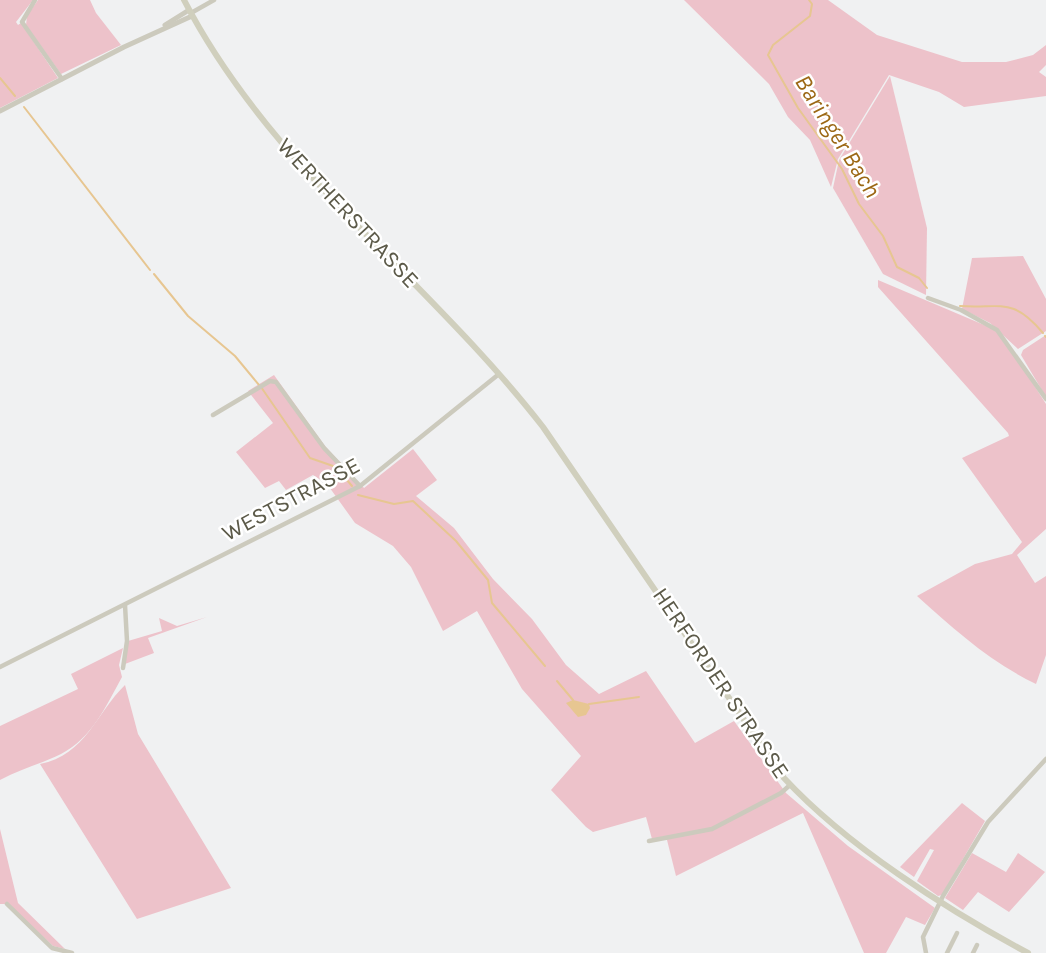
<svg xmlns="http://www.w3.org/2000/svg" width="1046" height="953" font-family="Karla,sans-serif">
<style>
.green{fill:#edc2ca}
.water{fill:#e7c691}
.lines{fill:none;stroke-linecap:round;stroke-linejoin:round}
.stream{stroke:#e7c691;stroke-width:2}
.minor{stroke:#cccabd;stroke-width:4.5}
.tertiary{stroke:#cccabd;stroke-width:5}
.secondary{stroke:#d0cfbd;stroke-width:6}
.labels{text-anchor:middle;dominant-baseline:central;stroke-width:5;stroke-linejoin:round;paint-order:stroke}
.street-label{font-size:23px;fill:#5c5a49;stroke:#fff}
.water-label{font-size:24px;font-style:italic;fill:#9c6815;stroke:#fff}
</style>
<rect width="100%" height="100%" fill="#f0f1f2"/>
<g class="green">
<path d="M 0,0 L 33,0 L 16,22 L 18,25 L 21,23 L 58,78 L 0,108 Z"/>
<path d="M 38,0 L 90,0 L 96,13 L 121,45 L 61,74 L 26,25 L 27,16 Z"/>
<path d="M 684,0 L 828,0 L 877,35 L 962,62 L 1006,62 L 1033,55 L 1046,45 L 1046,65 L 1039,72 L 1046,77 L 1046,96 L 964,107 L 939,92 L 889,75 L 838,159 L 831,187 L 810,140 L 788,117 L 769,84 Z"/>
<path d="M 890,76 L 927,228 L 926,295 L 883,274 L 833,188 L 839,160 Z"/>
<path d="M 1023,256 L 1046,299 L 1046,331 L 1018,349 L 990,323 L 962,309 L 972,258 Z"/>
<path d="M 878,280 L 996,330 L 1016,357 L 1046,404 L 1046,529 L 1017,555 L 1035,583 L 1046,576 L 1046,655 L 1036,684 C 990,662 955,630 917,596 L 975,564 L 1012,554 L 1022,542 L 962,458 L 1009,436 L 1008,433 L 878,287 Z"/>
<path d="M 1046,335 L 1046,397 L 1021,355 L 1023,350 Z"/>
<path d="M 274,375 L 325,446 L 364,488 L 413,449 L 437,480 L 416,496 L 454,528 L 493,579 L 532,619 L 566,665 L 599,694 L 646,671 L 695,743 L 734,721 L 786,793 L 848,846 L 935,908 L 925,925 L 906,917 L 886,953 L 864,953 L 803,813 L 676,876 L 666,836 L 652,839 L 646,817 L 593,832 L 586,827 L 551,790 L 581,756 L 522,689 L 477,611 L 443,631 L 411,567 L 393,546 L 355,523 L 327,484 L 313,475 L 286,490 L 279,481 L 265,488 L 236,452 L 273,423 L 248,391 Z"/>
<path d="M 207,617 L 148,638 L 154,653 L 125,664 L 128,641 L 162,631 L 159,618 L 177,626 Z"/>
<path d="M 123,648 L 119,665 L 122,677 C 106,706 92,738 61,754 C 41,764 20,769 0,780 L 0,726 L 78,689 L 71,674 Z"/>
<path d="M 125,685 L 138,734 L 231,888 L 137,919 L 40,764 C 86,755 96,713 125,685 Z"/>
<path d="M 962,803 L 985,821 L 942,895 L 938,896 L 917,881 L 934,850 L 930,849 L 914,877 L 900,867 Z"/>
<path d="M 0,829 L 18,903 L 65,949 L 53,946 L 8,904 L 0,904 Z"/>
<path d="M 972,853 L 1006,872 L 1018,853 L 1045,872 L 1009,912 L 978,892 L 963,910 L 945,898 Z"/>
</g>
<path class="water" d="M 573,700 L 589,704 L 590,708 L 586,715 L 578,717 L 566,703 Z"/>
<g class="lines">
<g class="stream">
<path d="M 809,0 L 812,4 L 810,16 L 773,45 L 768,55 L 798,108 L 842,169 L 859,204 L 883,236 L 897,267 L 919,278 L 927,288"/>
<path d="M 0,78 L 15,96"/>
<path d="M 24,107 L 150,270"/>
<path d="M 154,274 L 188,316 L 235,356 L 259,385"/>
<path d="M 960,306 C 1001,309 1012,296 1043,333"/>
<path d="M 1045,336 L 1046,337"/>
<path d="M 261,387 L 310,458 L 336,467 L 352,486"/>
<path d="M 358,495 L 394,504 L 413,501 L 456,541 L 488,580 L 492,603 L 545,666"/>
<path d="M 557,681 L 573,700"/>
<path d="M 589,704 L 639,697"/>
</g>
<g class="minor">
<path d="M 35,0 L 22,22 L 62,79"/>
<path d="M 191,13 L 214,0"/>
<path d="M 928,298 L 961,310 L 997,330 L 1046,399"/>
<path d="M 213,415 L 270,381 L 276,382 L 324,448 L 360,486"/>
<path d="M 0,667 L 360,486 L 499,374"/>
<path d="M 123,668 L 127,641 L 125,605"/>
<path d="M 649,841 L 712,829 L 781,793 L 790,785"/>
<path d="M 7,904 L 52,948 L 72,953"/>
<path d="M 926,953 L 923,937 L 943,896 L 988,822 L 1046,759"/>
<path d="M 947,953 L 957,933"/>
<path d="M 973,953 L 977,945"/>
</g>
<g class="tertiary">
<path d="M 165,25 L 189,10"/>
<path d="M 0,111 L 124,47 L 192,16"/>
</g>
<path class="secondary" d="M 184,0 C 270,167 429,280 543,427 L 784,778 C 847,846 946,909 1028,953"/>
</g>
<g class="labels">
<g class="street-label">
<text transform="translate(348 213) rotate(47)">WERTHERSTRASSE</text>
<text transform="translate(291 499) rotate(-28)">WESTSTRASSE</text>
<text transform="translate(721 683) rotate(56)">HERFORDER STRASSE</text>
</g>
<g class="water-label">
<text transform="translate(838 136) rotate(58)">Baringer Bach</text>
</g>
</g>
</svg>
